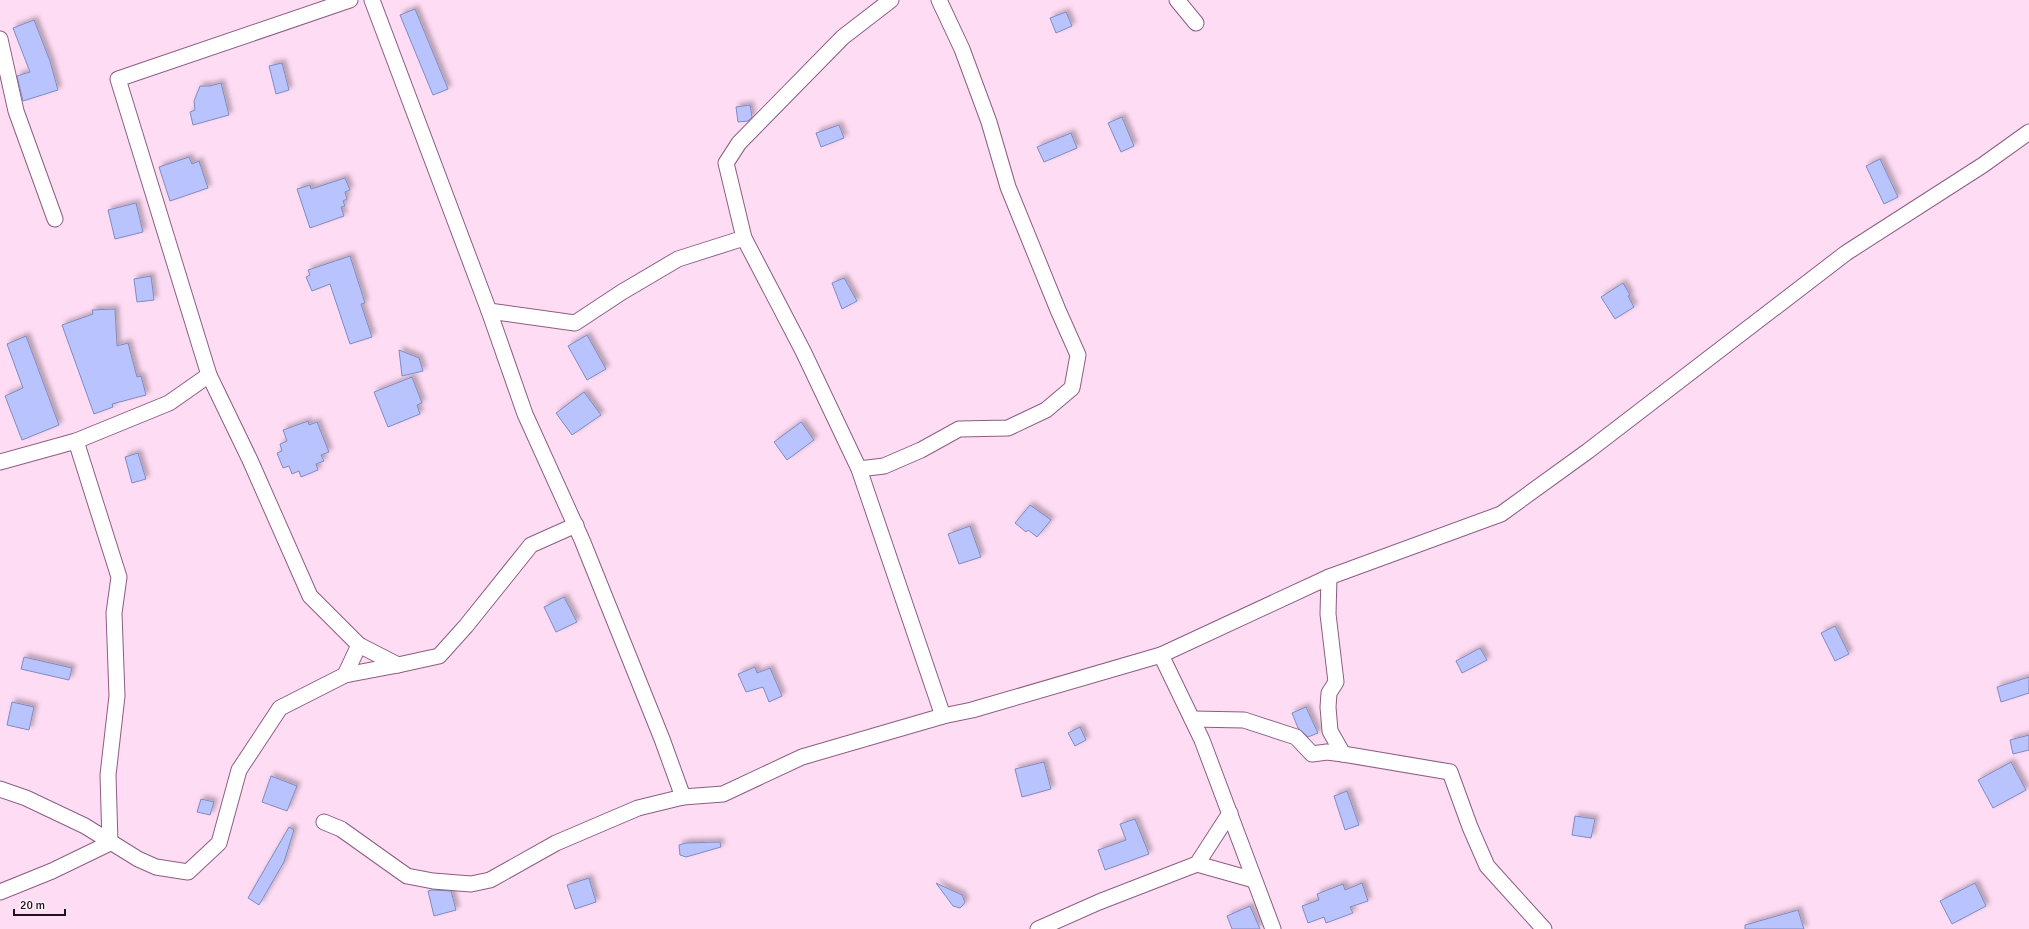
<svg xmlns="http://www.w3.org/2000/svg" width="2029" height="929" font-family="Signika,sans-serif">
<style>
.building{fill:#b9c4fe;stroke:#808abf;filter:url(#shadow)}
.lines{fill:none;stroke-linecap:round;stroke-linejoin:round}
.minor-casing{stroke:#8d5d81;stroke-width:17}
.minor{stroke:#fff;stroke-width:15}
</style>
<defs>
<filter id="shadow"><feDropShadow dx="3.5" dy="-3.5" stdDeviation="2" flood-color="#0004"/></filter>
</defs>
<rect width="100%" height="100%" fill="#fedcf4"/>
<g class="building">
<path d="M 415,9 L 448,89 L 433,95 L 400,15 Z"/>
<path d="M 1066,12 L 1072,26 L 1056,33 L 1050,18 Z"/>
<path d="M 34,20 L 50,61 L 58,90 L 23,101 L 17,76 L 30,72 L 13,28 Z"/>
<path d="M 282,63 L 289,90 L 276,94 L 269,66 Z"/>
<path d="M 221,83 L 229,115 L 193,125 L 190,112 L 195,110 L 194,101 L 200,86 L 210,86 Z"/>
<path d="M 750,105 L 752,117 L 748,121 L 738,122 L 736,107 Z"/>
<path d="M 1122,117 L 1134,146 L 1121,152 L 1108,123 Z"/>
<path d="M 839,125 L 844,138 L 821,147 L 816,133 Z"/>
<path d="M 1071,133 L 1077,148 L 1044,162 L 1037,147 Z"/>
<path d="M 189,157 L 192,164 L 199,161 L 208,188 L 170,201 L 159,167 Z"/>
<path d="M 1880,159 L 1898,197 L 1884,204 L 1866,166 Z"/>
<path d="M 345,178 L 350,190 L 345,192 L 347,199 L 343,201 L 345,206 L 341,207 L 344,216 L 310,228 L 297,189 L 310,185 L 311,189 Z"/>
<path d="M 136,203 L 143,232 L 115,239 L 108,210 Z"/>
<path d="M 350,256 L 365,303 L 361,304 L 372,337 L 350,344 L 330,284 L 312,291 L 306,277 L 310,275 L 308,270 Z"/>
<path d="M 151,276 L 154,300 L 137,302 L 134,279 Z"/>
<path d="M 844,278 L 857,301 L 842,309 L 832,283 Z"/>
<path d="M 1623,283 L 1630,295 L 1628,296 L 1634,307 L 1615,319 L 1601,297 Z"/>
<path d="M 115,309 L 117,346 L 128,343 L 137,377 L 141,376 L 146,395 L 112,404 L 113,407 L 94,414 L 62,325 L 93,314 L 92,310 Z"/>
<path d="M 587,335 L 606,369 L 587,380 L 568,346 Z"/>
<path d="M 26,336 L 59,425 L 22,440 L 5,396 L 23,388 L 7,344 Z"/>
<path d="M 399,350 L 419,358 L 423,371 L 402,376 Z"/>
<path d="M 412,377 L 422,403 L 417,405 L 420,414 L 388,427 L 374,392 Z"/>
<path d="M 584,392 L 601,415 L 572,435 L 556,413 Z"/>
<path d="M 308,421 L 309,425 L 317,422 L 329,452 L 321,455 L 324,461 L 316,464 L 318,470 L 301,477 L 299,471 L 292,474 L 289,466 L 283,468 L 277,453 L 282,451 L 280,444 L 287,441 L 283,430 Z"/>
<path d="M 801,422 L 814,440 L 787,460 L 774,442 Z"/>
<path d="M 138,453 L 146,479 L 132,483 L 125,457 Z"/>
<path d="M 1030,505 L 1051,520 L 1037,537 L 1028,530 L 1026,532 L 1015,523 Z"/>
<path d="M 970,526 L 981,557 L 959,564 L 948,534 Z"/>
<path d="M 564,597 L 577,622 L 556,632 L 544,607 Z"/>
<path d="M 1835,626 L 1849,654 L 1835,661 L 1821,633 Z"/>
<path d="M 1480,648 L 1487,660 L 1462,673 L 1456,661 Z"/>
<path d="M 24,657 L 72,668 L 69,680 L 21,669 Z"/>
<path d="M 755,667 L 757,673 L 770,668 L 782,696 L 769,702 L 763,687 L 746,692 L 738,674 Z"/>
<path d="M 2029,677 L 2029,693 L 2001,702 L 1997,687 Z"/>
<path d="M 12,702 L 34,707 L 29,730 L 7,725 Z"/>
<path d="M 1306,707 L 1318,733 L 1308,737 L 1298,728 L 1292,713 Z"/>
<path d="M 1080,727 L 1086,740 L 1075,746 L 1068,733 Z"/>
<path d="M 2029,735 L 2029,750 L 2013,754 L 2010,740 Z"/>
<path d="M 1044,762 L 1051,789 L 1022,797 L 1015,769 Z"/>
<path d="M 2011,762 L 2026,790 L 1993,808 L 1978,780 Z"/>
<path d="M 271,776 L 297,786 L 287,811 L 262,802 Z"/>
<path d="M 1347,791 L 1359,825 L 1345,830 L 1334,796 Z"/>
<path d="M 201,799 L 214,802 L 210,815 L 197,812 Z"/>
<path d="M 1575,816 L 1595,819 L 1591,838 L 1572,835 Z"/>
<path d="M 1135,819 L 1149,854 L 1105,870 L 1098,850 L 1126,840 L 1120,824 Z"/>
<path d="M 289,827 L 294,830 L 284,862 L 259,905 L 248,898 Z"/>
<path d="M 720,842 L 721,847 L 686,857 L 680,855 L 679,845 L 686,843 Z"/>
<path d="M 589,878 L 596,902 L 575,909 L 567,885 Z"/>
<path d="M 936,883 L 962,895 L 965,902 L 963,905 L 960,908 L 953,906 Z"/>
<path d="M 1362,883 L 1368,901 L 1350,907 L 1353,913 L 1326,923 L 1324,917 L 1308,923 L 1302,906 L 1319,900 L 1317,894 L 1343,884 L 1345,890 Z"/>
<path d="M 1975,883 L 1986,906 L 1952,924 L 1940,901 Z"/>
<path d="M 432,890 L 451,891 L 456,910 L 434,916 L 428,891 Z"/>
<path d="M 1250,906 L 1260,929 L 1232,929 L 1227,916 Z"/>
<path d="M 1798,910 L 1804,929 L 1745,929 L 1745,925 Z"/>
</g>
<g class="lines">
<defs>
<g id="minor">
<path d="M 350,0 L 118,79 L 209,375 L 250,460 L 310,596 L 359,645 L 398,665 L 439,656 L 466,626 L 531,545 L 576,525"/>
<path d="M 372,0 L 489,311"/>
<path d="M 891,0 L 843,37 L 739,143 L 726,163 L 744,238 L 803,351 L 859,469 L 943,716 L 972,710 L 1161,655 L 1202,740 L 1273,929"/>
<path d="M 1177,0 L 1196,23"/>
<path d="M 0,39 L 16,111 L 55,219"/>
<path d="M 744,238 L 678,259 L 622,292 L 575,323 L 489,311 L 525,414 L 582,540 L 662,739 L 683,797 L 723,794 L 802,757 L 943,716"/>
<path d="M 0,462 L 76,441 L 169,403 L 209,375"/>
<path d="M 859,469 L 884,466 L 921,450 L 959,429 L 1008,428 L 1046,410 L 1072,388 L 1078,355 L 1058,310 L 1008,187 L 989,122 L 962,49 L 939,0"/>
<path d="M 1329,577 L 1328,614 L 1336,682 L 1329,693 L 1328,707 L 1330,731 L 1343,754 L 1450,772 L 1470,827 L 1487,866 L 1544,929"/>
<path d="M 1161,655 L 1329,577 L 1501,514 L 1588,451 L 1846,253 L 1983,165 L 2029,132"/>
<path d="M 345,675 L 359,645"/>
<path d="M 1192,719 L 1244,720 L 1296,737 L 1312,754 L 1327,752 L 1343,754"/>
<path d="M 0,789 L 26,798 L 85,826 L 138,859 L 156,867 L 188,872 L 219,843 L 239,770 L 280,708 L 345,675 L 398,665"/>
<path d="M 324,822 L 341,829 L 407,876 L 433,881 L 471,884 L 490,880 L 556,843 L 638,808 L 683,797"/>
<path d="M 1197,864 L 1254,880"/>
<path d="M 0,892 L 52,871 L 110,843 L 108,775 L 117,696 L 114,613 L 119,577 L 76,441"/>
<path d="M 1038,929 L 1099,902 L 1197,864 L 1230,813"/>
</g>
</defs>
<use href="#minor" class="minor-casing"/>
<use href="#minor" class="minor"/>
</g>
<path d="M14 909v6h51v-6" fill="none" stroke="#210f1d" stroke-width="2"/>
<text x="20" y="909" font-size="12" fill="#210f1d" stroke="#fdf1f9" stroke-width="3" paint-order="stroke">20 m</text>
</svg>
